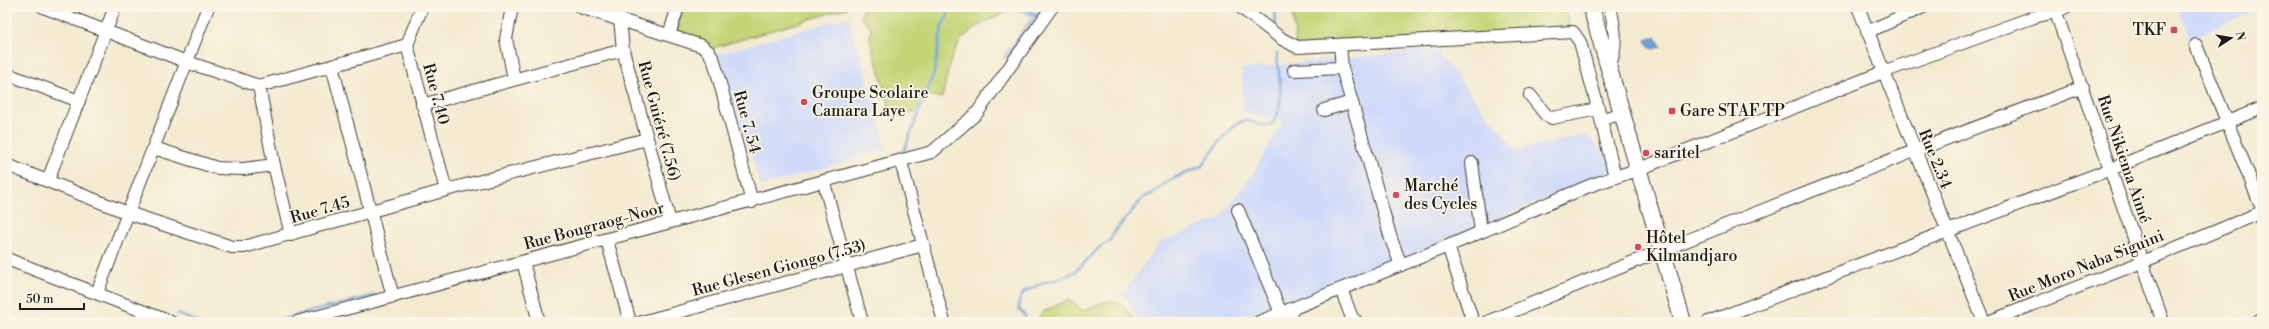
<svg xmlns="http://www.w3.org/2000/svg" width="2269" height="329" font-family="'Libre Bodoni',serif">
<style>
.built{fill:#cfdafa}
.industrial{fill:#bac4de}
.green{fill:#c4d577;stroke:#70784a}
.water{fill:#68a5d9;stroke:#42607a}
.lines{fill:none;stroke-linecap:round;stroke-linejoin:round}
.stream{stroke:#68a5d9;stroke-width:2.5}
.minor-casing{stroke:#3c3b37;stroke-width:14}
.major-casing{stroke:#3c3b37;stroke-width:18}
.minor{stroke:#fff;stroke-width:12}
.major{stroke:#fff;stroke-width:16}
.poi-dot{fill:#d1495b;stroke:#fcf5e5;stroke-width:1.5}
.labels{text-anchor:middle;dominant-baseline:central;stroke-width:3.5;stroke-linejoin:round;paint-order:stroke}
.poi-label{font-size:16px;fill:#1c1c1c;stroke:#fcf5e5;text-anchor:start}
.street-label{font-size:16px;fill:#1c1c1c;stroke:#fcf5e5}
</style>
<rect width="100%" height="100%" fill="#fcf5e5"/>
<filter id="ink" filterUnits="userSpaceOnUse"><feTurbulence type="fractalNoise" baseFrequency=".025" numOctaves="2"/><feDisplacementMap in="SourceGraphic" scale="8" xChannelSelector="R" yChannelSelector="G"/><feConvolveMatrix kernelMatrix="1 2 1 2 8 2 1 2 1" color-interpolation-filters="sRGB"/></filter>
<filter id="wash" filterUnits="userSpaceOnUse"><feTurbulence type="fractalNoise" baseFrequency=".012" numOctaves="4" result="noise"/><feDisplacementMap in="SourceGraphic" scale="16" xChannelSelector="R" yChannelSelector="G"/><feGaussianBlur stdDeviation="0.9" result="paint"/><feColorMatrix in="noise" values="0 0 0 0 0 0 0 0 0 0 0 0 0 0 0 0 0 1.4 0 .05"/><feComposite in="paint" operator="in"/></filter>
<g filter="url(#wash)">
<rect width="100%" height="100%" fill="#f4ead1"/>
<g class="built">
<path d="M 2177,7 L 2262,7 L 2262,17 L 2258,9 L 2190,39 Z"/>
<path d="M 849,17 L 887,150 L 761,186 L 718,54 Z"/>
<path d="M 1435,49 L 1516,150 L 1586,135 L 1621,167 L 1249,322 L 1139,322 L 1123,294 L 1159,243 L 1219,219 L 1255,170 L 1283,121 L 1243,113 L 1242,69 Z"/>
</g>
<path class="industrial" d="M 1012,7 L 1047,7 L 1009,62 L 1002,58 L 1031,17 Z"/>
<g class="green">
<path d="M 684,7 L 847,7 L 847,8 L 713,48 L 676,33 Z"/>
<path d="M 864,7 L 1012,7 L 1013,8 C 957,36 955,36 942,98 L 923,94 L 916,112 L 892,115 L 870,40 L 871,27 L 860,17 Z"/>
<path d="M 1292,7 L 1565,7 L 1570,29 L 1296,46 Z"/>
<path d="M 1067,300 L 1074,303 L 1083,311 C 1111,298 1117,295 1136,322 L 1034,322 L 1043,312 Z"/>
</g>
<path class="water" d="M 1656,36 L 1661,47 L 1654,49 L 1649,47 L 1646,40 Z"/>
<g class="lines">
<g class="stream">
<path d="M 1024,7 L 1037,17 L 1044,7"/>
<path d="M 1275,7 L 1276,28"/>
<path d="M 904,151 L 934,73 L 942,26 L 952,7"/>
<path d="M 178,314 L 198,322"/>
<path d="M 270,322 L 376,295"/>
<path d="M 1024,322 L 1026,320 L 1024,314 L 1019,310 L 1019,301 L 1024,292 L 1045,282 L 1055,280 L 1075,272 L 1101,246 L 1109,242 L 1115,231 L 1144,197 L 1154,193 L 1168,181 L 1202,166 L 1220,141 L 1236,124 L 1246,120 L 1260,125 L 1271,125 C 1287,108 1278,74 1277,53"/>
</g>
</g>
</g>
<g filter="url(#ink)">
<g class="lines">
<defs>
<g id="minor">
<path d="M 43,7 L 187,62 L 259,86 L 407,45"/>
<path d="M 422,7 L 407,45 L 446,190"/>
<path d="M 512,7 L 506,39 L 514,79"/>
<path d="M 580,7 L 702,46 L 709,52 L 714,61 L 752,202"/>
<path d="M 1240,7 L 1282,39 L 1297,47 L 1573,32 L 1580,42 L 1601,119 L 1622,114"/>
<path d="M 1858,7 L 1984,322"/>
<path d="M 2054,7 L 2163,322"/>
<path d="M 620,19 L 623,50 L 670,222"/>
<path d="M 1867,32 L 1923,7"/>
<path d="M 669,35 L 678,7"/>
<path d="M 1340,45 L 1342,68 L 1391,239 L 1401,265"/>
<path d="M 2196,45 L 2262,208"/>
<path d="M 332,66 L 393,297"/>
<path d="M 1609,67 C 1618,47 1615,28 1610,7"/>
<path d="M 1294,70 L 1342,68"/>
<path d="M 7,74 L 79,101"/>
<path d="M 259,86 L 274,165 L 291,235"/>
<path d="M 1530,95 L 1546,115 L 1552,118 L 1598,109"/>
<path d="M 422,105 L 623,50"/>
<path d="M 1324,110 L 1352,102"/>
<path d="M 1601,119 L 1615,177"/>
<path d="M 154,148 L 217,168 L 243,169 L 274,165"/>
<path d="M 901,162 L 944,322"/>
<path d="M 1472,163 L 1481,232"/>
<path d="M 7,165 L 128,213 L 232,247 L 244,247 L 446,190 L 647,139"/>
<path d="M 48,180 L 115,7"/>
<path d="M 824,183 L 862,322"/>
<path d="M 1238,210 L 1281,313"/>
<path d="M 607,240 L 630,322"/>
<path d="M 1448,246 L 1473,322"/>
<path d="M 7,259 L 171,322"/>
<path d="M 523,262 L 539,322"/>
<path d="M 1341,289 L 1352,318 L 1357,322"/>
<path d="M 97,293 L 208,7"/>
<path d="M 1289,310 L 1293,322"/>
<path d="M 297,322 L 932,152 L 977,113 L 1052,7"/>
<path d="M 642,322 L 923,245"/>
<path d="M 1259,322 L 1448,246 L 1589,186 L 1639,169 L 1883,72 L 2034,17 L 2055,12 L 2066,7"/>
<path d="M 1487,322 C 1684,240 1883,162 2083,87"/>
<path d="M 1708,322 L 2111,169 L 2262,108"/>
<path d="M 1988,322 L 2142,262 L 2262,212"/>
<path d="M 2257,322 L 2262,320"/>
</g>
<path id="major" d="M 1591,7 L 1683,322"/>
</defs>
<use href="#minor" class="minor-casing"/>
<use href="#major" class="major-casing"/>
<use href="#minor" class="minor"/>
<use href="#major" class="major"/>
</g>
</g>
<g class="poi-dot">
<rect x="2170" y="26" width="8" height="8" rx="2"/>
<circle cx="804" cy="102" r="4"/>
<rect x="1668" y="107" width="8" height="8" rx="2"/>
<circle cx="1646" cy="153" r="4"/>
<circle cx="1396" cy="195" r="4"/>
<circle cx="1638" cy="247" r="4"/>
</g>
<g class="labels">
<g class="poi-label">
<text x="2166" y="30" text-anchor="end">TKF</text>
<text x="812" y="93">Groupe Scolaire<tspan x="812" dy="18">Camara Laye</tspan></text>
<text x="1680" y="111">Gare STAF TP</text>
<text x="1654" y="153">saritel</text>
<text x="1404" y="186">Marché<tspan x="1404" dy="18">des Cycles</tspan></text>
<text x="1646" y="238">Hôtel<tspan x="1646" dy="18">Kilmandjaro</tspan></text>
</g>
<g class="street-label">
<text transform="translate(436 94) rotate(75)">Rue 7.40</text>
<text transform="translate(659 121) rotate(75)">Rue Guiéré (7.56)</text>
<text transform="translate(747 122) rotate(75)">Rue 7. 54</text>
<text transform="translate(1935 159) rotate(68)">Rue 2.34</text>
<text transform="translate(2124 159) rotate(71)">Rue Nikiema Aimé</text>
<text transform="translate(320 210) rotate(-16)">Rue 7.45</text>
<text transform="translate(594 226) rotate(-15)">Rue Bougraog-Noor</text>
<text transform="translate(2086 266) rotate(-22)">Rue Moro Naba Siguini</text>
<text transform="translate(779 268) rotate(-15)">Rue Glesen Giongo (7.53)</text>
</g>
</g>
<rect width="2269" height="329" fill="none" stroke="#fcf5e5" stroke-width="24"/>
<g transform="translate(2231 38) rotate(78)" stroke="#fcf5e5" stroke-width="3" paint-order="stroke">
<path d="M0-3L7 15L0 10L-7 15Z" fill="#1c1c1c"/>
<text y="-6" font-size="11" font-weight="bold" text-anchor="middle" fill="#1c1c1c">N</text>
</g>
<path d="M20 303v6h64v-6" fill="none" stroke="#1c1c1c" stroke-width="2"/>
<text x="26" y="303" font-size="12" fill="#1c1c1c" stroke="#fcf5e5" stroke-width="3" paint-order="stroke">50 m</text>
</svg>
